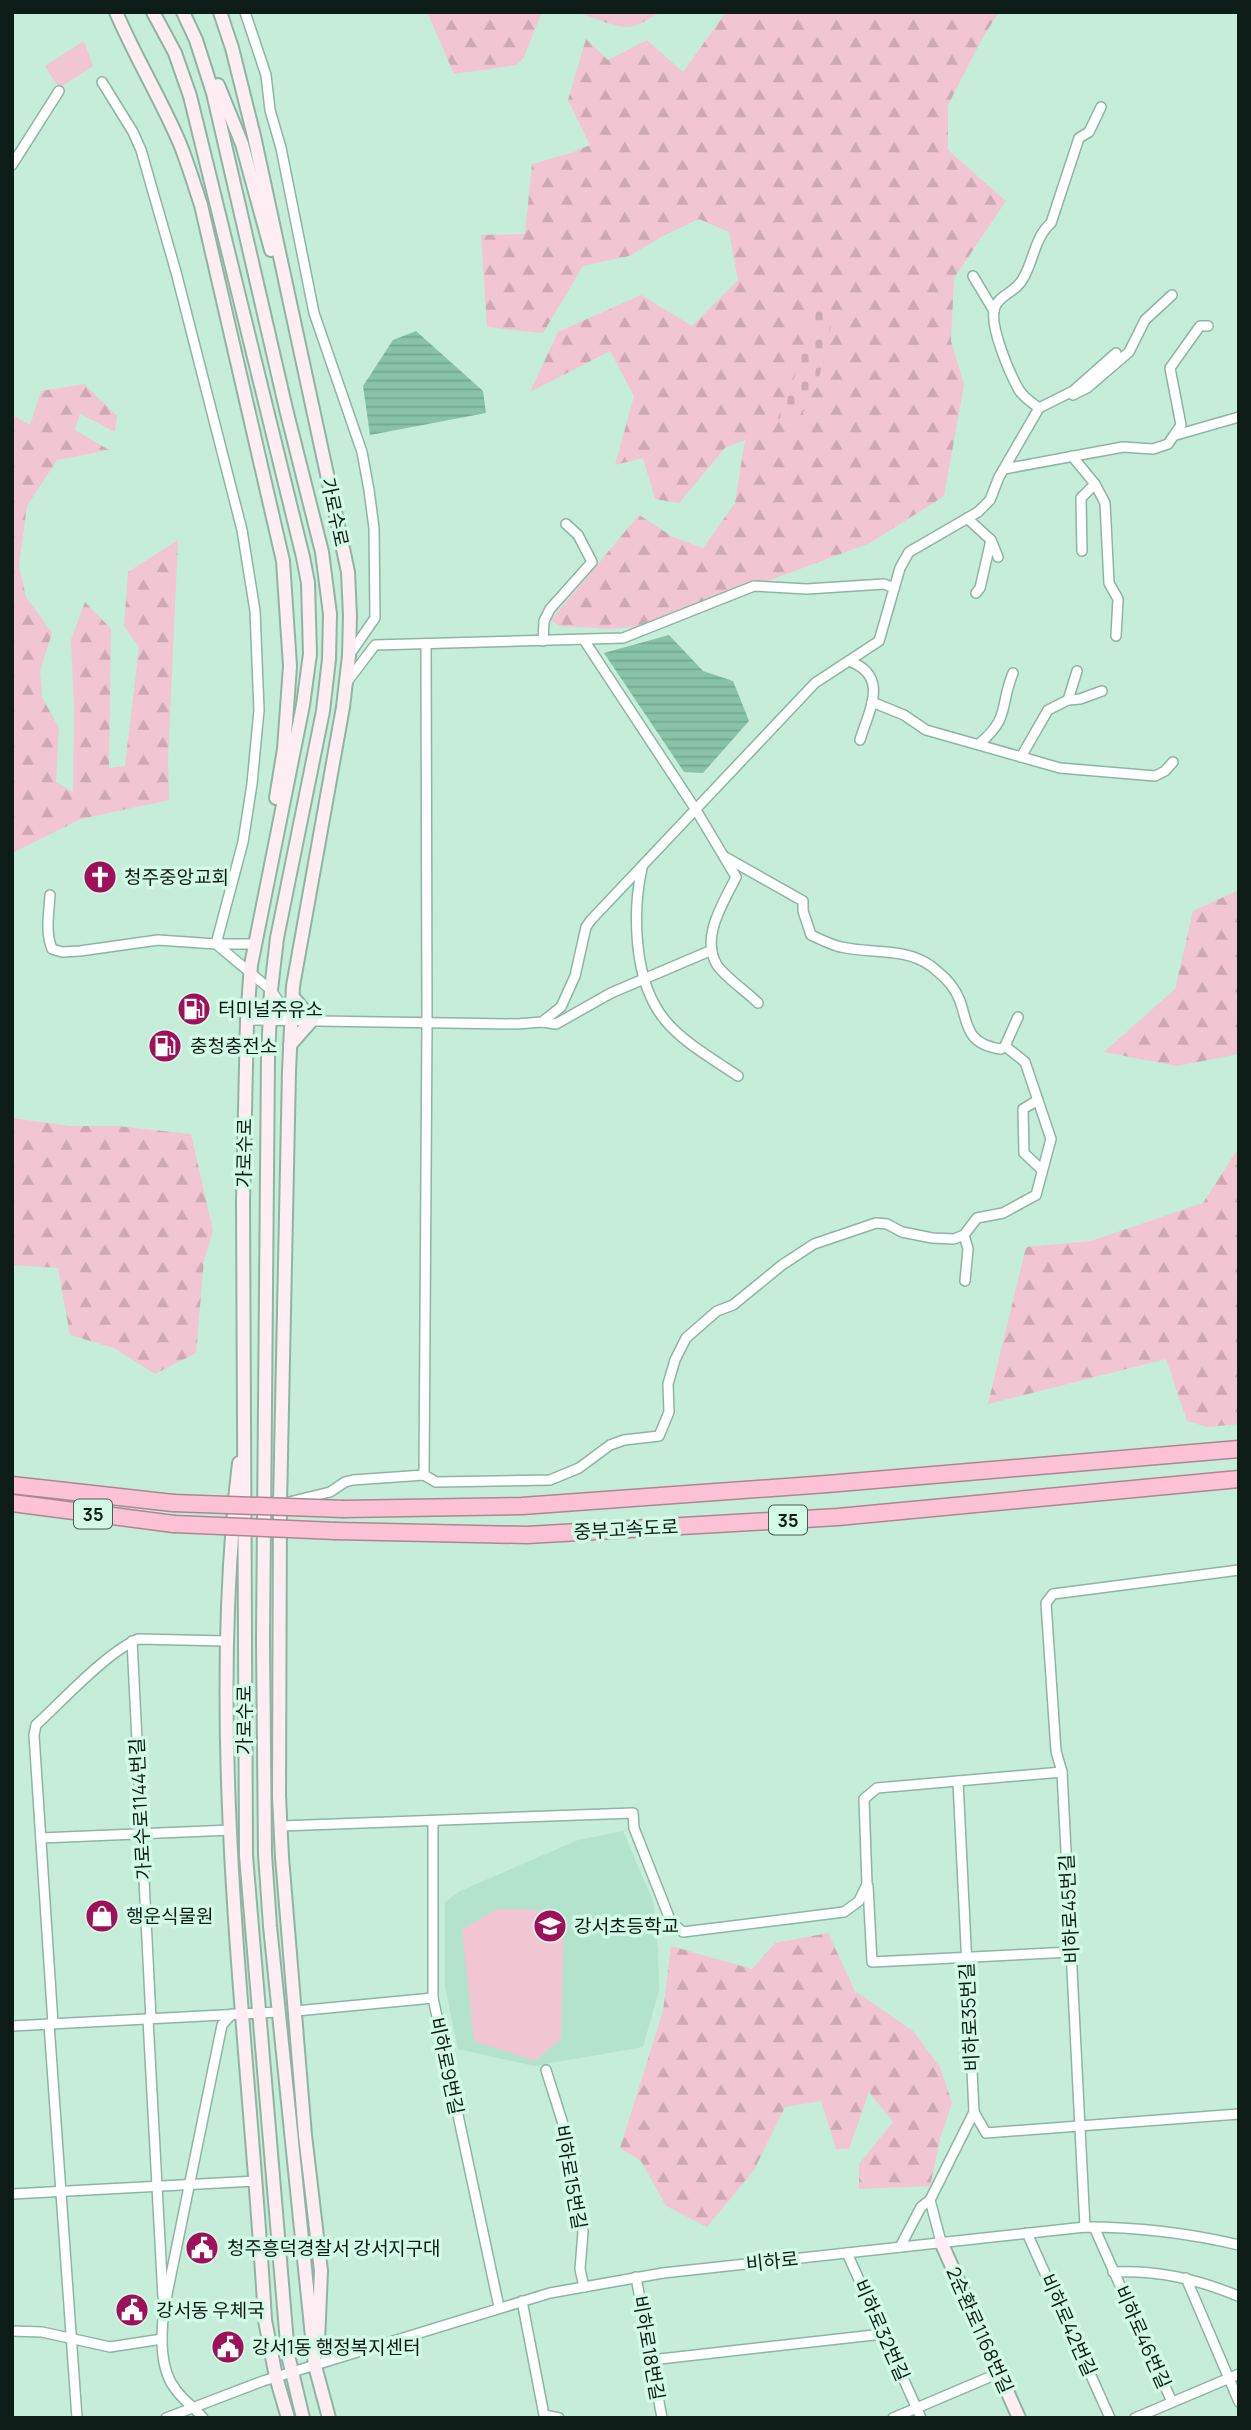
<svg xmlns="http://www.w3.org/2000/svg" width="1251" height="2430" font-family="Manrope,'Noto Sans KR',sans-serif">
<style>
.built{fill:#b3e3cd}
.forest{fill:url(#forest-firs)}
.cemetery{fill:url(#cemetery-stones)}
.pitch{fill:#f2c5d3}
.water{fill:url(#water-rules)}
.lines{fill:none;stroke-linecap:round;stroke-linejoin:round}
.street-casing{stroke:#8eb5a3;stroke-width:12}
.secondary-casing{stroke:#8eb5a3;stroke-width:16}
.highway-casing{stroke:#a98893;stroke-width:19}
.street{stroke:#fff;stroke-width:9}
.secondary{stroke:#feedf3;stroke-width:12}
.highway{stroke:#fdc2d6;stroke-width:16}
.highway-bridge-casing{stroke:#a98893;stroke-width:19;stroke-linecap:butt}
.highway-bridge{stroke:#fdc2d6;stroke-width:16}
.labels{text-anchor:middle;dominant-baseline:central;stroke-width:7;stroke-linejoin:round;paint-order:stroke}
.shield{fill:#d2fae7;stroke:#485f55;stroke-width:2}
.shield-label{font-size:18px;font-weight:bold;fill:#0d1c16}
.street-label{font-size:19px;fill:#0d1c16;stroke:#d2fae7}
.poi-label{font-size:19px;fill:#0d1c16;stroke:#d2fae7;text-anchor:start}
</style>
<defs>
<pattern id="forest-firs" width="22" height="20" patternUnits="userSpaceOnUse" patternTransform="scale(1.75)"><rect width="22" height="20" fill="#f2c5d3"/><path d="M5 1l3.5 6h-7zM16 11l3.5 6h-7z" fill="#cea9b4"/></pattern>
<pattern id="cemetery-stones" width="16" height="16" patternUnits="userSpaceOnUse" patternTransform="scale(1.75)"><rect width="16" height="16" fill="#f2c5d3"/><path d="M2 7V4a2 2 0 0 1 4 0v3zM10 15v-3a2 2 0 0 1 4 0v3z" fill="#cea9b4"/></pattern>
<pattern id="water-rules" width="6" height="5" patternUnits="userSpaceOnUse" patternTransform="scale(1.75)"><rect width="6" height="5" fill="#88c3a8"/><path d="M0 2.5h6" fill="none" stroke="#74a790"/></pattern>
</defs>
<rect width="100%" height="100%" fill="#c5edda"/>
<path class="built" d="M 623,1831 L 653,1901 L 658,1950 L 659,1990 L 643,2047 L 534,2066 L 458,2049 L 445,1986 L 445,1902 L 460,1891 L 578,1840 Z"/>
<g class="forest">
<path d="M 427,12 L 542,12 L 524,57 L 517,65 L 454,74 Z"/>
<path d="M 573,12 L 660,12 C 652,17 643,23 634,26 C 618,31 590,14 573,12 Z"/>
<path d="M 726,12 L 999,12 L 983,37 L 948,105 L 948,150 L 1006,201 L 954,278 L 951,341 L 964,385 L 944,496 L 870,543 L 743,590 L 658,625 L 610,629 L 559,626 L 551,620 L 639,515 L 673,537 L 703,548 L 735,503 L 745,440 L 725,448 L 679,503 L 655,499 L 643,458 L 615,465 L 634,396 L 610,351 L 530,392 L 558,332 L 641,295 L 692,326 L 738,280 L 729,232 L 699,219 L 663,236 L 629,256 L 583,266 L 543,333 L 487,327 L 481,235 L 525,234 L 532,164 L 571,153 L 590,145 L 568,100 L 586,39 L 608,60 L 647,40 L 683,72 Z"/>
<path d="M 84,384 L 117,416 L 115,432 L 80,414 L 75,430 L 109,450 L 57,460 L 27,506 L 19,566 L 26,597 L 52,633 L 40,671 L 42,697 L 59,728 L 56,782 L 73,792 L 74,708 L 71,640 L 85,602 L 111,629 L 109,768 L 125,766 L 139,647 L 124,626 L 128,572 L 178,540 L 168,759 L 169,800 L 81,819 L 12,853 L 12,415 L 30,425 L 41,391 Z"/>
<path d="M 1239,890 L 1239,1054 L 1177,1066 L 1104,1052 L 1175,989 L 1193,911 Z"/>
<path d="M 12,1118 L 70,1126 L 117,1126 L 191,1134 L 213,1231 L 204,1260 L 196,1353 L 155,1374 L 114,1348 L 70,1335 L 58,1268 L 12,1265 Z"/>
<path d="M 1239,1147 L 1239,1424 L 1207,1427 L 1187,1421 L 1166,1359 L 988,1404 L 1026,1247 L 1091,1241 L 1203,1203 Z"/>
<path d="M 828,1933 L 855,1991 L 913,2031 L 940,2067 L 952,2103 L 940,2139 L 930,2186 L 859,2189 L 859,2164 L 893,2122 L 869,2092 L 849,2149 L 836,2149 L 821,2101 L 785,2107 L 754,2170 L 707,2227 L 666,2206 L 641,2161 L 620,2148 L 663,2011 L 671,1946 L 752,1969 L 775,1943 Z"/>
</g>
<path class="cemetery" d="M 818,304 L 828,306 L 834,312 L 820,374 L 807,408 L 794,420 L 777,420 L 796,373 Z"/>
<g class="pitch">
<path d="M 84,41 L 93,66 L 59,88 L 45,66 Z"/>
<path d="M 498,1909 L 555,1910 L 564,1917 L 561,2039 L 535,2061 L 474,2041 L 462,1929 Z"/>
</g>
<g class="water">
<path d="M 416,331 L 483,391 L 486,413 L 370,435 L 363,386 L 393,340 Z"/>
<path d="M 669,635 L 703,671 L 733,681 L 749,721 L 703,773 L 684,772 L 604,653 Z"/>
</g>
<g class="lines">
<defs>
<g id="street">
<path d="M 245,12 L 266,75 L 270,110 L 281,148 L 314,313 L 362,452 L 369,490 L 374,528 L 375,618 L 350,654"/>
<path d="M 102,82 L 133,132 L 141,150 L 176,272 L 242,530 L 255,611 L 259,710 L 252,784 L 243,842 L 216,944 L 255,944"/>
<path d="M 12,165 L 59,91"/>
<path d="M 973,276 L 994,311"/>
<path d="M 1073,395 L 1087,388 L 1129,352 L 1145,320 L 1172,295"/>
<path d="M 1039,408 C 1032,403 1024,398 1019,390 C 1010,374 988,324 995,307 C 1000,294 1016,293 1024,277 C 1034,259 1035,237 1051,223 L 1079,138 L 1089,132 L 1101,107"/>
<path d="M 1176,435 L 1239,417"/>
<path d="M 1072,456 L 1095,484 L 1105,503 L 1109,583 L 1118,599 L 1116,636"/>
<path d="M 1004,469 L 1123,447 L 1153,449 L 1168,444 L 1181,425 L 1170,368 L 1200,326 L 1208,326"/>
<path d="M 967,518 L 991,540 L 998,557"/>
<path d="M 1082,551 L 1081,498 L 1095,484"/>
<path d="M 976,593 L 980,588 L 991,540"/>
<path d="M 584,640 L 696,810 L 736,877 C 724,902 700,937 717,965 C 725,977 747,992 758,1003"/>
<path d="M 543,641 L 544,621 L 550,609 L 592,562 L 578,535 L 566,524"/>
<path d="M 849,661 C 890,676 869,710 860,740"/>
<path d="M 347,682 L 375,645 L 623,638 L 754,586 L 807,589 L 884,584 L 894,588"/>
<path d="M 1068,700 L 1080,699 L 1102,691"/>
<path d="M 872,702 L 904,715 L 926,730 L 1060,768 L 1155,776 L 1165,771 L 1173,762"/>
<path d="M 979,744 C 1011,717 999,707 1013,673"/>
<path d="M 1021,757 L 1048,710 L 1068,700 L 1077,671"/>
<path d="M 725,857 L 803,901 L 803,911 L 811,935 C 820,939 831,945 841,947 C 871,954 905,947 931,966 C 937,971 946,978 951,985 C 972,1011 956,1043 1001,1049 L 1005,1046 L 1018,1017"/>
<path d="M 642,868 C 636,895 635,920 638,947 C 646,1022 681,1038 738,1076"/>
<path d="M 50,895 C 49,913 45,932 52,949 L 62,952 L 80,951 L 158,940 L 216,944 L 271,990 L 291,1020"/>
<path d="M 247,1020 L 517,1024 L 542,1022 L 561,1007 L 575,976 L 586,927 L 591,920 L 815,683 L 879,641 L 900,568 L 909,552 L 978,512 L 990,500 L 999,477 L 1039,408 L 1073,391 L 1116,353"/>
<path d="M 542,1022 L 556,1024 L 611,993 L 712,950"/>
<path d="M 1038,1100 L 1023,1109 L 1024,1153 L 1042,1170"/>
<path d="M 964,1235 L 968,1249 L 965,1281"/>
<path d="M 424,1475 L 427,1022 L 426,644"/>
<path d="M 289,1502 L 330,1492 L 345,1482 L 353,1480 L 424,1475 L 436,1482 L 550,1480 L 579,1468 L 610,1445 L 624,1440 L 659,1436 L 669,1412 L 668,1384 L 675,1360 L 686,1338 L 717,1311 L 733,1305 L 782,1265 L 814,1244 L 876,1223 L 887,1224 L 902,1232 L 932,1238 L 954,1239 L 964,1235 L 977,1218 L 1003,1213 L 1036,1195 L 1051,1139 L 1025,1062 L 1005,1046"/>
<path d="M 132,1641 L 151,2019"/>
<path d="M 433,1821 L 433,1998 L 499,2307"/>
<path d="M 281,1826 L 633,1813 L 634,1828 L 671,1922 L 683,1932 L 844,1912 L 859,1901 L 867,1884 L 864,1799 L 877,1788 L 1062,1772"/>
<path d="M 41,1838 L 231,1830"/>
<path d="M 868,1886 L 872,1962 L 1071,1952"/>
<path d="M 296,2011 L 433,1998"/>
<path d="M 148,2019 L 163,2297"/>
<path d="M 49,2024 L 77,2418"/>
<path d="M 53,2024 L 34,1735 L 36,1725 C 63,1700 106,1653 138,1639 L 226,1641"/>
<path d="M 12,2026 L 278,2012"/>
<path d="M 546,2070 L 564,2127 L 579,2198 L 583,2232 L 580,2269 L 584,2287"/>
<path d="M 974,2112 L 986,2133 L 1239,2114"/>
<path d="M 12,2194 L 256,2181"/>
<path d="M 1085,2227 L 1062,1772 L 1056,1751 L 1046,1603 L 1053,1594 L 1239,1570"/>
<path d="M 1094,2227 L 1172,2402"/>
<path d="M 1027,2233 L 1110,2418"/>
<path d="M 941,2242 L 930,2200 L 974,2112 L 958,1781"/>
<path d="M 900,2247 L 921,2207 L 930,2200"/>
<path d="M 847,2253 L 921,2418"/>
<path d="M 1113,2272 C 1158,2270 1197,2279 1238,2296"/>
<path d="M 636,2277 L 662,2418"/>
<path d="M 1186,2278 L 1239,2402"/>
<path d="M 522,2301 L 544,2415 L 559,2418"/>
<path d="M 12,2331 L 42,2332 L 110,2347 L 162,2339"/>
<path d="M 651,2360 L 883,2334"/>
<path d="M 166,2418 L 263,2381 L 550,2293 L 663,2273 L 1085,2227 C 1137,2227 1188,2233 1239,2245"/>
<path d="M 203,2418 C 195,2408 183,2400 176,2390 C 159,2369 161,2335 164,2309 L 222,2025 L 232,2014"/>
<path d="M 893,2418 L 999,2373"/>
<path d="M 1135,2418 L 1239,2374"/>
</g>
<g id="secondary">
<path d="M 116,12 C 135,57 161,99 180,144 C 188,164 194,184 201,205 L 283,561 L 290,666 L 284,749 L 276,798"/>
<path d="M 153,12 L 175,53 L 190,96 L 303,557 L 308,583 L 310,654 L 303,705 L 251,965 L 247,1020 L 243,1201 L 246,1856 L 288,2355 L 303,2418"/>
<path d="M 183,12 L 196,40 L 213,93 L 286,409 L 322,552 L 330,614 L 329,659 L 323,711 L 277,938 L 271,990 L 268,1057 L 263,1639 L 265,1854 L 270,1926 L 315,2366 L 329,2418"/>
<path d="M 220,12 L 232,48 L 254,136 L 336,516 L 348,572 L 350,616 L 349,656 L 343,707 L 293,986 L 289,1071 L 280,1504 L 279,1796 L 282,1857 L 305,2135 L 321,2271 L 318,2341"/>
<path d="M 218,85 L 242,144 L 271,250"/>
<path d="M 290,1045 L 312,1020 L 293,997"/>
<path d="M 239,1463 C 205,1746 249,2036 265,2320 L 276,2377 L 288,2418"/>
<path d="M 941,2242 L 1019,2418"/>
</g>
<g id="highway">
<path d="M 12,1485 L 173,1503"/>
<path d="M 12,1503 L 174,1524"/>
<path d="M 344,1509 L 522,1506 L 827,1484 L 1239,1449"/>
<path d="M 336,1531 L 527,1535 L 838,1517 L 1239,1479"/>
</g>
</defs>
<use href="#street" class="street-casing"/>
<use href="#secondary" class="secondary-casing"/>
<use href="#highway" class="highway-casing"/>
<use href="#street" class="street"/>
<use href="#secondary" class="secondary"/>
<use href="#highway" class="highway"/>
<defs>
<g id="highway-bridge">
<path d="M 173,1503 L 344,1509"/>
<path d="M 174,1524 L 336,1531"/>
</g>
</defs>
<use href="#highway-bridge" class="highway-bridge-casing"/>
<use href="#highway-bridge" class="highway-bridge"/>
</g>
<defs>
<symbol id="church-disc" viewBox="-11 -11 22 22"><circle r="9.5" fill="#9f105a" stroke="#d2fae7"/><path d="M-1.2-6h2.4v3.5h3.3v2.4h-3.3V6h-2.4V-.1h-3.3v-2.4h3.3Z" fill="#fff"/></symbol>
<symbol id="fuel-disc" viewBox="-11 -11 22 22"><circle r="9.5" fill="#9f105a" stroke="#d2fae7"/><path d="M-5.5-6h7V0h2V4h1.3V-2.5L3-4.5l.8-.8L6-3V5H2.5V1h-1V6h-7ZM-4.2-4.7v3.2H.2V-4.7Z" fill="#fff"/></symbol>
<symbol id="shop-disc" viewBox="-11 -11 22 22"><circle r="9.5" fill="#9f105a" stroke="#d2fae7"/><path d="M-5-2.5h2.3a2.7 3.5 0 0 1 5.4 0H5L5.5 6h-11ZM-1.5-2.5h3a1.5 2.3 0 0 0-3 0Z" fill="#fff"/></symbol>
<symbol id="school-disc" viewBox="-11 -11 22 22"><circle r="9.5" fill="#9f105a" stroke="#d2fae7"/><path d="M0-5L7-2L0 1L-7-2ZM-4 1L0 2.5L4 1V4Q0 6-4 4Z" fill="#fff"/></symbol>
<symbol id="civic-disc" viewBox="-11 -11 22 22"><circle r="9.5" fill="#9f105a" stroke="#d2fae7"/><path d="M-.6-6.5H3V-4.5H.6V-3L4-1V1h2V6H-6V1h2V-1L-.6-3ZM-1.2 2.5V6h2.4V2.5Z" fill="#fff"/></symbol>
</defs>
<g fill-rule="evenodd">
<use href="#church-disc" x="81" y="858" width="38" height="38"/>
<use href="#fuel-disc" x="175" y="990" width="38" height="38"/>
<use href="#fuel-disc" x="146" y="1027" width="38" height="38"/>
<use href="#shop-disc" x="83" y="1897" width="38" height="38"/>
<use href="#school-disc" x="531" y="1907" width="38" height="38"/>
<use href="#civic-disc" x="183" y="2229" width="38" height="38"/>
<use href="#civic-disc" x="113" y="2291" width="38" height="38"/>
<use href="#civic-disc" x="209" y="2328" width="38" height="38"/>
</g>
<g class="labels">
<g class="shield">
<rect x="74" y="1499.5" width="38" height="29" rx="5"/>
<rect x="769" y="1505.5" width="38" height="29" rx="5"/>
</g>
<g class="shield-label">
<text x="93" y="1514">35</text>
<text x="788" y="1520">35</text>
</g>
<g class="street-label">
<text transform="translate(335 512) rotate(78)">가로수로</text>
<text transform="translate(244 1153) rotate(-89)">가로수로</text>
<text transform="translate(626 1529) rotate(-3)">중부고속도로</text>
<text transform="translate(244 1720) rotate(-90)">가로수로</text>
<text transform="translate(140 1809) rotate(-93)">가로수로1144번길</text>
<text transform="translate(1069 1909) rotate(-93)">비하로45번길</text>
<text transform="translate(969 2017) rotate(-93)">비하로35번길</text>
<text transform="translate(447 2066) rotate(78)">비하로9번길</text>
<text transform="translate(571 2177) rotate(80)">비하로15번길</text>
<text transform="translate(772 2261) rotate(-6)">비하로</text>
<text transform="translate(1069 2325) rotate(66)">비하로42번길</text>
<text transform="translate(882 2330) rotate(66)">비하로32번길</text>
<text transform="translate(980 2330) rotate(66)">2순환로1168번길</text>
<text transform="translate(1143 2337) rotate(66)">비하로46번길</text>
<text transform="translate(649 2348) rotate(80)">비하로18번길</text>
</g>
<g class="poi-label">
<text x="124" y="877">청주중앙교회</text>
<text x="218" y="1009">터미널주유소</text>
<text x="190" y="1046">충청충전소</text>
<text x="126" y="1916">행운식물원</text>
<text x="574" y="1926">강서초등학교</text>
<text x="227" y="2248">청주흥덕경찰서 강서지구대</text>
<text x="156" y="2310">강서동 우체국</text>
<text x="252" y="2347">강서1동 행정복지센터</text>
</g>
</g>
<rect width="1251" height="2430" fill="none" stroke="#0d1c16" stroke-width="28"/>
</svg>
